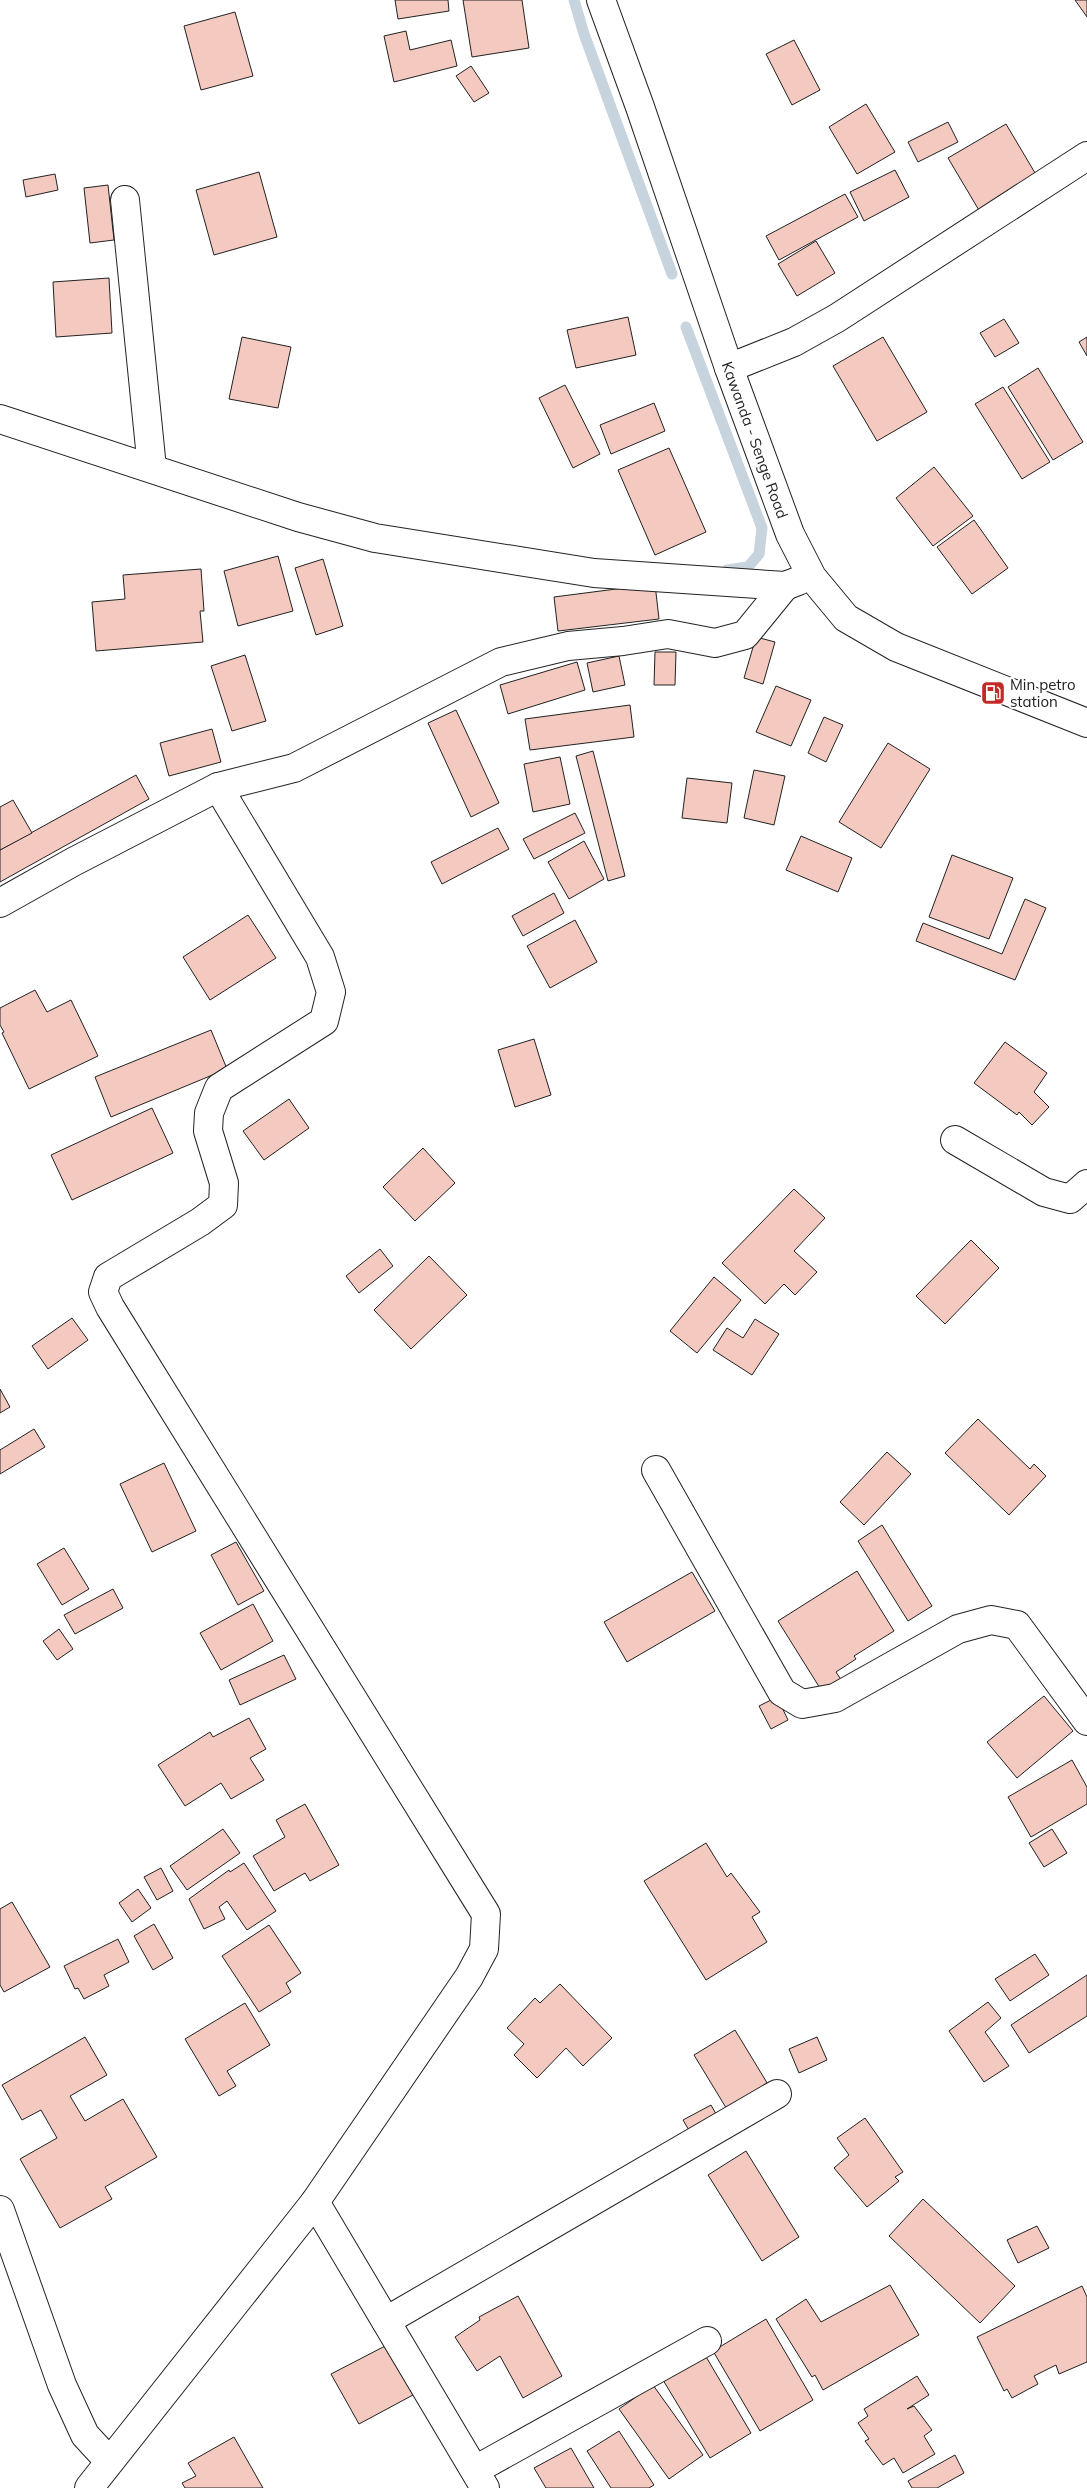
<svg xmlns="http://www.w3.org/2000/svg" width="1087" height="2488" font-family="Mulish,sans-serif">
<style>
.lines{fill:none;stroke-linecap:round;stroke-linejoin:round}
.stream{stroke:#c7d3dd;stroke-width:11}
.building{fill:#f3c9c0;stroke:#222}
.street-casing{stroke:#222;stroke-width:30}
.secondary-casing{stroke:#222;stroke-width:30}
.street{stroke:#fff;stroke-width:28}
.secondary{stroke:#fff;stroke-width:28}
.labels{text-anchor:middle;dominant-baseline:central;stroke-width:4;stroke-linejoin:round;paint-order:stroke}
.street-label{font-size:15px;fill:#222;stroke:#fff}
.poi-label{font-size:15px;fill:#222;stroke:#fff;text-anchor:start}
</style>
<rect width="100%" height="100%" fill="#fff"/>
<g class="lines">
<g class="stream">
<path d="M 574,0 L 584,34 L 672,274"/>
<path d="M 686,327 L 762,528 L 759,554 L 748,567 L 727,570"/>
</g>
</g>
<g class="building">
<path d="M 395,0 L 448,0 L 449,11 L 398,19 Z"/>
<path d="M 463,0 L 522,0 L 529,48 L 472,57 Z"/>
<path d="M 1075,0 L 1087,0 L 1087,17 Z"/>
<path d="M 235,12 L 253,76 L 201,90 L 184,26 Z"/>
<path d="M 406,31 L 410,50 L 451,40 L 457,66 L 394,82 L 384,36 Z"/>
<path d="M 794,40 L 820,90 L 792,105 L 766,54 Z"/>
<path d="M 471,66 L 489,93 L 474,102 L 456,76 Z"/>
<path d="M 866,104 L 895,152 L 857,174 L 829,127 Z"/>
<path d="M 948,122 L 958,142 L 918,162 L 908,142 Z"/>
<path d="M 1006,124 L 1041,183 L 983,217 L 948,158 Z"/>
<path d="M 895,170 L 909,197 L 864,221 L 850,192 Z"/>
<path d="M 259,172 L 277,237 L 214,255 L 196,190 Z"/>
<path d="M 55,174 L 58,190 L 26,197 L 23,180 Z"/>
<path d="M 108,185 L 114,240 L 90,243 L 84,188 Z"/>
<path d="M 845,194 L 858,217 L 779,260 L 766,236 Z"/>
<path d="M 816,241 L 835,273 L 797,296 L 778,264 Z"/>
<path d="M 109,278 L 112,333 L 56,337 L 53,282 Z"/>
<path d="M 628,317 L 636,355 L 576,368 L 567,330 Z"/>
<path d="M 1004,319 L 1019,343 L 995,357 L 980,333 Z"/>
<path d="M 242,337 L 291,347 L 278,408 L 229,399 Z"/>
<path d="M 883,337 L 927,412 L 877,441 L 833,366 Z"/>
<path d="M 1087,337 L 1087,356 L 1079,342 Z"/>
<path d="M 1038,368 L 1083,442 L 1053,460 L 1008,387 Z"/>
<path d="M 565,385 L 600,454 L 573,468 L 539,398 Z"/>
<path d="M 1003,387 L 1050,462 L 1022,479 L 975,404 Z"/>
<path d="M 654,403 L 665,431 L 611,454 L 600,425 Z"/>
<path d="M 669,448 L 706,532 L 655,555 L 618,470 Z"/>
<path d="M 934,467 L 973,516 L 933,546 L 896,498 Z"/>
<path d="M 974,520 L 1008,568 L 972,594 L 937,547 Z"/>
<path d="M 278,556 L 293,611 L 238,626 L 224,571 Z"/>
<path d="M 323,559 L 343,626 L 316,635 L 295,568 Z"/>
<path d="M 201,569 L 204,611 L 200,611 L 203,642 L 96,651 L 92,602 L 125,599 L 123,575 Z"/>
<path d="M 655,584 L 659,619 L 558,631 L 554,597 Z"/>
<path d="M 756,637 L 775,642 L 763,684 L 744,678 Z"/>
<path d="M 655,652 L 676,652 L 675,685 L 654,685 Z"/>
<path d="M 245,655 L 266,721 L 232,731 L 211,666 Z"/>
<path d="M 619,656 L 625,685 L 593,692 L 587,663 Z"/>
<path d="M 577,662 L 585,690 L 508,714 L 500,685 Z"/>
<path d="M 776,686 L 811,700 L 791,746 L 756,732 Z"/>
<path d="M 630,705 L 634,737 L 530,750 L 525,719 Z"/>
<path d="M 456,710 L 499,803 L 471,817 L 428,723 Z"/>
<path d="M 824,717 L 843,725 L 826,762 L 808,753 Z"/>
<path d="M 212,729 L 221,762 L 169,776 L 160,743 Z"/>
<path d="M 888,743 L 930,769 L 881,848 L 839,822 Z"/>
<path d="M 593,751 L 625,876 L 608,881 L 576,756 Z"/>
<path d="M 560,757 L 570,804 L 533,812 L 524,764 Z"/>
<path d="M 754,770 L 785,776 L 774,825 L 744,818 Z"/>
<path d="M 136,775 L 149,799 L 0,882 L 0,850 Z"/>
<path d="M 687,778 L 732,783 L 727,823 L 682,818 Z"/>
<path d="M 13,800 L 32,833 L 0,850 L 0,807 Z"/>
<path d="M 575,813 L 585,833 L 534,859 L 523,839 Z"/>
<path d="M 498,828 L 509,849 L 442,884 L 431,862 Z"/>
<path d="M 801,836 L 852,858 L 838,892 L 786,870 Z"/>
<path d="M 584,841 L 604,879 L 569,899 L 548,862 Z"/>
<path d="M 952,855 L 1013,878 L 989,939 L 929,917 Z"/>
<path d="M 554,893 L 564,913 L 523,936 L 512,916 Z"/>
<path d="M 1025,899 L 1046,908 L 1015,980 L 916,941 L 923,923 L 1002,954 Z"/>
<path d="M 248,915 L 276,958 L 210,1000 L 183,957 Z"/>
<path d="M 575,920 L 597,962 L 550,988 L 527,946 Z"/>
<path d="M 35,990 L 47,1012 L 71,1000 L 98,1056 L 29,1089 L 2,1033 L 4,1032 L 0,1025 L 0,1008 Z"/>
<path d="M 211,1030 L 227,1069 L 111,1117 L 95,1077 Z"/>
<path d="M 534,1039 L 551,1095 L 515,1107 L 498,1050 Z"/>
<path d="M 1005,1042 L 1047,1073 L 1034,1092 L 1049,1107 L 1032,1125 L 1019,1112 L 1017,1115 L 974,1083 Z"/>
<path d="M 289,1099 L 309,1128 L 264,1160 L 243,1131 Z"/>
<path d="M 152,1108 L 173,1153 L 72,1200 L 51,1155 Z"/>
<path d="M 423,1148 L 455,1183 L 415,1221 L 383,1187 Z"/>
<path d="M 794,1189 L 825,1218 L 794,1251 L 817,1272 L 795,1295 L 784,1284 L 765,1304 L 722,1263 Z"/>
<path d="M 971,1240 L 999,1268 L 945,1324 L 916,1296 Z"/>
<path d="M 380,1249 L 393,1266 L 359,1293 L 346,1276 Z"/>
<path d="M 429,1256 L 467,1295 L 411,1349 L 374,1310 Z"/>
<path d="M 714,1277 L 741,1300 L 697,1353 L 670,1331 Z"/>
<path d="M 72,1318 L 88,1340 L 48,1369 L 32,1346 Z"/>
<path d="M 755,1319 L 779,1334 L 752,1375 L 713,1350 L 727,1328 L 743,1338 Z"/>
<path d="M 0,1389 L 10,1407 L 0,1413 Z"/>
<path d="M 978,1419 L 1030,1469 L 1034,1464 L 1046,1476 L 1009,1515 L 945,1453 Z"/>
<path d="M 34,1429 L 45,1447 L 0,1474 L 0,1450 Z"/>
<path d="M 887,1452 L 911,1474 L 864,1525 L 840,1502 Z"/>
<path d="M 164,1463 L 196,1531 L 152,1552 L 120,1484 Z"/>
<path d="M 882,1525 L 932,1606 L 908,1621 L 858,1541 Z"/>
<path d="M 236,1542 L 264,1591 L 238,1605 L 211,1555 Z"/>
<path d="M 64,1548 L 89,1589 L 62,1605 L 37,1564 Z"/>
<path d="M 857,1571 L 894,1631 L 854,1656 L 856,1659 L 836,1672 L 842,1681 L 823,1693 L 778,1621 Z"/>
<path d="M 692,1572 L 715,1611 L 627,1662 L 604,1622 Z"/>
<path d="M 113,1589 L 123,1608 L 75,1634 L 64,1615 Z"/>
<path d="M 253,1604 L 273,1641 L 221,1670 L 200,1633 Z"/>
<path d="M 59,1629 L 73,1649 L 57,1660 L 43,1641 Z"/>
<path d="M 284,1655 L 296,1679 L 240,1705 L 229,1680 Z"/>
<path d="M 1044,1696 L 1073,1731 L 1017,1778 L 987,1742 Z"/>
<path d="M 777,1697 L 788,1720 L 771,1729 L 759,1706 Z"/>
<path d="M 249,1718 L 266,1749 L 250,1758 L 264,1780 L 231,1799 L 221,1783 L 185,1806 L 158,1765 L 210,1732 L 213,1737 Z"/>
<path d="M 1072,1760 L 1087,1787 L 1087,1804 L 1031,1837 L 1008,1797 Z"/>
<path d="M 305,1804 L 339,1865 L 310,1881 L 305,1873 L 274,1891 L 253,1856 L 285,1837 L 276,1820 Z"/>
<path d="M 223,1829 L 240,1853 L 187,1890 L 170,1866 Z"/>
<path d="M 1052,1829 L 1067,1853 L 1044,1867 L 1029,1843 Z"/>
<path d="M 706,1843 L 727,1877 L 731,1873 L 760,1912 L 752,1917 L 767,1942 L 706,1980 L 644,1881 Z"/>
<path d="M 244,1863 L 276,1911 L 247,1930 L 227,1901 L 219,1907 L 225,1919 L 204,1929 L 189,1899 L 229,1870 L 230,1872 Z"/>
<path d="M 161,1868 L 173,1891 L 157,1900 L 144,1877 Z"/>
<path d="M 138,1889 L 151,1908 L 132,1922 L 119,1903 Z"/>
<path d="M 12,1902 L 50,1967 L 4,1992 L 0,1985 L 0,1909 Z"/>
<path d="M 154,1924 L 173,1958 L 153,1970 L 134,1936 Z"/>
<path d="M 269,1925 L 301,1973 L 286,1983 L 291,1992 L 259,2012 L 222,1956 Z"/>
<path d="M 118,1939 L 129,1962 L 104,1975 L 109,1986 L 84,1999 L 78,1988 L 75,1989 L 64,1966 Z"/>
<path d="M 1035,1954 L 1049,1975 L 1010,2001 L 995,1979 Z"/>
<path d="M 1087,1975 L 1087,2016 L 1029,2053 L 1011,2025 Z"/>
<path d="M 560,1984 L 612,2038 L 583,2066 L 566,2048 L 537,2078 L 514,2055 L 524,2044 L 507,2028 L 535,1998 L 540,2003 Z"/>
<path d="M 988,2002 L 1001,2018 L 985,2032 L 1009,2066 L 984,2082 L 949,2031 Z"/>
<path d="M 245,2003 L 270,2045 L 227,2071 L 236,2086 L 219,2096 L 185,2039 Z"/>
<path d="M 735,2030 L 769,2086 L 728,2111 L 694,2055 Z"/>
<path d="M 85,2037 L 107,2075 L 70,2096 L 85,2121 L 123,2099 L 157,2157 L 105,2187 L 112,2199 L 60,2228 L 20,2159 L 57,2138 L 41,2110 L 22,2120 L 2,2085 Z"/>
<path d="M 817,2037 L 827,2060 L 799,2073 L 789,2049 Z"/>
<path d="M 711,2105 L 720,2121 L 693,2137 L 683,2120 Z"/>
<path d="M 865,2118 L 903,2172 L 895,2177 L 899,2181 L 867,2207 L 834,2168 L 849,2155 L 837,2138 Z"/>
<path d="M 746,2151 L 799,2237 L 762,2261 L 708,2175 Z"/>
<path d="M 923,2199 L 1015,2286 L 980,2323 L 889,2236 Z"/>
<path d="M 1037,2226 L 1049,2248 L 1018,2263 L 1007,2240 Z"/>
<path d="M 890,2285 L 919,2335 L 823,2390 L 815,2375 L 812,2377 L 776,2319 L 806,2299 L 821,2322 Z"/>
<path d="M 1082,2286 L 1087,2297 L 1087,2362 L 1059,2374 L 1056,2365 L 1034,2376 L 1038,2384 L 1012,2398 L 1007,2389 L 1004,2391 L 977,2337 Z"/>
<path d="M 518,2296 L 562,2376 L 523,2398 L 500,2356 L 477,2371 L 455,2337 L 480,2320 L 479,2317 Z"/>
<path d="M 766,2319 L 813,2400 L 760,2431 L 713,2351 Z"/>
<path d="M 387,2345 L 413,2395 L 359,2424 L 331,2374 Z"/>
<path d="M 705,2355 L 751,2433 L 710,2458 L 663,2380 Z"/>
<path d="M 917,2376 L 929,2395 L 907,2409 L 914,2406 L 932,2430 L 924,2436 L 935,2454 L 903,2473 L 894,2458 L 883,2465 L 865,2441 L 869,2439 L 858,2423 L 868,2416 L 864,2409 Z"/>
<path d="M 653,2385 L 703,2455 L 669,2479 L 619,2409 Z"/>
<path d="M 619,2431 L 654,2485 L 649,2488 L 611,2488 L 587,2451 Z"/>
<path d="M 234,2437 L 263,2488 L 185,2488 L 182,2483 L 196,2476 L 188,2463 Z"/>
<path d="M 571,2448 L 594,2488 L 546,2488 L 534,2468 Z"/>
<path d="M 955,2455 L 964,2473 L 937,2488 L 912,2488 L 908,2481 Z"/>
</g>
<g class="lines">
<defs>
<g id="street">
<path d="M 125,200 L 152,468"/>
<path d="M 729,368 L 794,342 L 837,318 L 1087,156"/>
<path d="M 0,419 L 298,517 L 375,538 L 594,573 L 785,586 L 798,581"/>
<path d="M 0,903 L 73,862 L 218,787 L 294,768 L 501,662 L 568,646 L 623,641 L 668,634 L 715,643 L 745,635 L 785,586"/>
<path d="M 955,1140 L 1044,1192 L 1070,1199 L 1087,1184"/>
<path d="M 656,1470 L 782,1692 L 802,1704 L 835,1698 L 958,1629 L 991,1620 L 1017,1625 L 1087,1721"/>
<path d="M 315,2202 L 485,2488"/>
<path d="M 0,2210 L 62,2385 L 85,2435 L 109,2461"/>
<path d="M 386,2321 L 777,2094"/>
<path d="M 475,2470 L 707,2341"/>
<path d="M 89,2488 L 315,2202 L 469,1977 L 484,1949 L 486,1914 L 110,1307 L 103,1292 L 108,1277 L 200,1222 L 223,1205 L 224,1183 L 208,1131 L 209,1113 L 219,1088 L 324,1021 L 331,992 L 320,957 L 218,787"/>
</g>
<path id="secondary" d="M 601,0 L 640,107 L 729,368 L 790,534 L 812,577 L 846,618 L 896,647 L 1087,723"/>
</defs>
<use href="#street" class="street-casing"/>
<use href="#secondary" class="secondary-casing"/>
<use href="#street" class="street"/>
<use href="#secondary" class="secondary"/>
</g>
<defs>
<symbol id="fuel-square" viewBox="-11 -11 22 22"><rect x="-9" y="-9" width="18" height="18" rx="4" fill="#c62828" stroke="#fff"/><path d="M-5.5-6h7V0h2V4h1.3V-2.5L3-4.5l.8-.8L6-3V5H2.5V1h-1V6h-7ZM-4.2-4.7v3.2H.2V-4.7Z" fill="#fff"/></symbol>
</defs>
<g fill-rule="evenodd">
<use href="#fuel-square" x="979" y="679" width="28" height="28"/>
</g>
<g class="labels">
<g class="street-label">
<text transform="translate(755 440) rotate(70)">Kawanda - Senge Road</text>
</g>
<g class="poi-label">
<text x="1010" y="684">Min petro<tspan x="1010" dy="17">station</tspan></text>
</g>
</g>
</svg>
